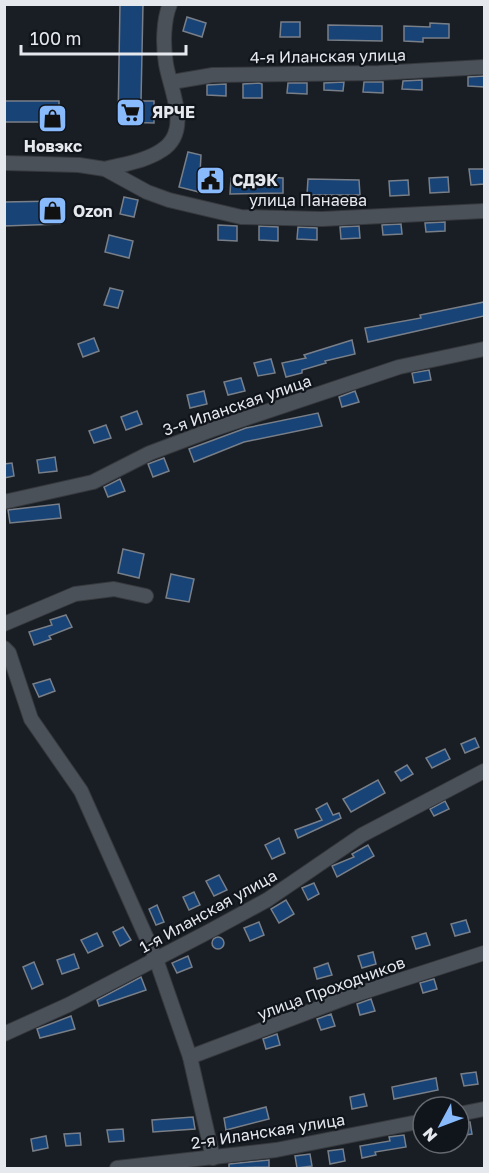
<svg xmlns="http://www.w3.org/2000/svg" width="489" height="1173" font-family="'Golos Text',sans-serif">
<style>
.building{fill:#174377;stroke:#797f88;stroke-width:1.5}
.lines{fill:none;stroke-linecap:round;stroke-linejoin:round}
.minor-casing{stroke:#36393e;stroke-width:16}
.minor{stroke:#4b5159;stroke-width:14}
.labels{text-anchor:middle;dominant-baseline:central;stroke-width:4.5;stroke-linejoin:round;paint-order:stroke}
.street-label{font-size:16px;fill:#e5e8ed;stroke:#10141b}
.poi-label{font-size:16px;font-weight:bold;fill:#e5e8ed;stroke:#10141b;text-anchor:start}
</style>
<rect width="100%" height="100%" fill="#191e24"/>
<g class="building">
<path d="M 120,4 L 143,4 L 141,101 L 154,101 L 154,123 L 118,122 Z"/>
<path d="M 187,17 L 206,23 L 202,37 L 183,31 Z"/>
<path d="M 281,22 L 300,22 L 300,37 L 280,37 Z"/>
<path d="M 430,23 L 449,24 L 449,38 L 423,38 L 423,42 L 404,41 L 404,26 L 430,27 Z"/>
<path d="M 328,25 L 382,26 L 382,41 L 328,40 Z"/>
<path d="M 484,76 L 484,87 L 468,86 L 468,77 Z"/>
<path d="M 422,80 L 422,90 L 402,89 L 403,81 Z"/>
<path d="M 344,82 L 343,91 L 324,90 L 324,83 Z"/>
<path d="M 364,82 L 383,82 L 383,93 L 363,92 Z"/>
<path d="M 259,83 L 262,84 L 262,98 L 243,98 L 243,84 Z"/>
<path d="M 288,83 L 307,83 L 307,94 L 287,93 Z"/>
<path d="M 226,84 L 226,96 L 207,95 L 207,85 Z"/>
<rect x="4" y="101" width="55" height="21"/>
<path d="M 188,152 L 201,155 L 199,192 L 179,187 Z"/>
<path d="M 469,169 L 484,169 L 484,184 L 471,185 Z"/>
<path d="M 264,177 L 283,178 L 283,193 L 230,194 L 231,178 L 264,180 Z"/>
<path d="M 448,177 L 449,192 L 430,193 L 429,178 Z"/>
<path d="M 308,179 L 359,180 L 360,195 L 307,195 Z"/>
<path d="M 408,180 L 409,195 L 390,196 L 389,181 Z"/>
<path d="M 124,197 L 138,200 L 134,217 L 120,214 Z"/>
<path d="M 59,201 L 60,224 L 4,226 L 4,202 Z"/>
<path d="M 445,222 L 445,231 L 426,232 L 425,223 Z"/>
<path d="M 401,224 L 402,234 L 383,235 L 382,225 Z"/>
<path d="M 218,225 L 237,226 L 237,241 L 218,240 Z"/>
<path d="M 259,226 L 278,227 L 278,241 L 259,240 Z"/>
<path d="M 359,226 L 360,238 L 341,239 L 340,227 Z"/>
<path d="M 298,227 L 317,228 L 317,240 L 297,239 Z"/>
<path d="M 109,235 L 133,241 L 129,258 L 105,252 Z"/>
<path d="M 110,288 L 123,291 L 118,308 L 104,305 Z"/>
<path d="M 484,302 L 484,316 L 368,342 L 365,328 L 421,318 L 420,315 Z"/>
<path d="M 94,338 L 99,351 L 83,357 L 78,344 Z"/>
<path d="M 352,340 L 355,354 L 325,361 L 326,363 L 302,370 L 302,373 L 286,377 L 282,363 L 306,358 L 304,355 Z"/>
<path d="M 271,359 L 275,373 L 258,376 L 254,363 Z"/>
<path d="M 429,370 L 431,380 L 414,383 L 412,373 Z"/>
<path d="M 241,378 L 245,391 L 228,395 L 224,382 Z"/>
<path d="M 204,391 L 207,404 L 190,408 L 187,395 Z"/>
<path d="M 355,391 L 359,402 L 342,407 L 339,397 Z"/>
<path d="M 137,411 L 142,424 L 126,430 L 121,417 Z"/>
<path d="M 318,413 L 322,426 L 244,442 L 194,462 L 189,449 L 246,428 Z"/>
<path d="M 106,425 L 111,438 L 94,443 L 89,431 Z"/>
<path d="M 55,457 L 57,471 L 39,473 L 37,460 Z"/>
<path d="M 164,458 L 169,471 L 153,477 L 148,464 Z"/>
<path d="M 12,463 L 14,476 L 4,478 L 4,464 Z"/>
<path d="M 120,479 L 125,491 L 108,497 L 104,487 Z"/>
<path d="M 59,504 L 61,518 L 10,523 L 8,510 Z"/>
<path d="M 123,549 L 144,554 L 139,578 L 118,573 Z"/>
<path d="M 171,574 L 194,579 L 189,602 L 166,598 Z"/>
<path d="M 66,615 L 72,627 L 49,636 L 51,639 L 34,645 L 29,632 L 52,625 L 50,620 Z"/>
<path d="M 50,679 L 55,691 L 39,697 L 33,684 Z"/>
<path d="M 475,738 L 479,747 L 465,753 L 461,744 Z"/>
<path d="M 445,749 L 450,759 L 432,768 L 426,758 Z"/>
<path d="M 407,765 L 413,774 L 401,781 L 395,772 Z"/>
<path d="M 378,780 L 385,793 L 351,812 L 343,799 Z"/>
<path d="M 445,801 L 449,809 L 434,816 L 430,809 Z"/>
<path d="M 327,803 L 333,815 L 339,813 L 341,818 L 298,838 L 295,830 L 322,820 L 316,809 Z"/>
<path d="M 279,838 L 285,853 L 272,859 L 265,845 Z"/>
<path d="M 368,845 L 374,856 L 337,877 L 332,866 L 354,857 L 352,854 Z"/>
<path d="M 219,875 L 227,890 L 214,896 L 206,881 Z"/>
<path d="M 314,883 L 319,894 L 308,900 L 302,888 Z"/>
<path d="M 194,892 L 200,905 L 189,910 L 183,897 Z"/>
<path d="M 286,900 L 294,914 L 279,923 L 271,909 Z"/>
<path d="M 157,905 L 164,922 L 156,925 L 149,909 Z"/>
<path d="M 466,920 L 470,932 L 455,936 L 451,924 Z"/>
<path d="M 259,922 L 264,935 L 250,941 L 244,928 Z"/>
<path d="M 123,927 L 131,940 L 120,946 L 113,932 Z"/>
<path d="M 97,933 L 103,946 L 88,953 L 81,940 Z"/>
<path d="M 426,933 L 430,945 L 416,949 L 412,937 Z"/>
<circle cx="218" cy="943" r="6"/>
<path d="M 373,952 L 376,964 L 362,968 L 358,956 Z"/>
<path d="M 74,954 L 79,968 L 62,974 L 57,960 Z"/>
<path d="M 188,956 L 192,967 L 177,973 L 172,963 Z"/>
<path d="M 34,962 L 43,984 L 32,989 L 23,967 Z"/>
<path d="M 328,963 L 332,975 L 317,979 L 314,968 Z"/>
<path d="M 141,977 L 146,990 L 99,1006 L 97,1000 Z"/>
<path d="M 434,979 L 437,989 L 423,993 L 420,983 Z"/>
<path d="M 371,999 L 375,1011 L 360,1015 L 357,1004 Z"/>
<path d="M 331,1014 L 335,1026 L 321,1030 L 317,1019 Z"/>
<path d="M 71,1016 L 75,1029 L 40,1038 L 37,1029 Z"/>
<path d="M 277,1034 L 280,1045 L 266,1049 L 263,1039 Z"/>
<path d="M 476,1072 L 478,1084 L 464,1086 L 461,1074 Z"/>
<path d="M 436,1078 L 438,1090 L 394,1099 L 392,1087 Z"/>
<path d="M 364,1094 L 367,1106 L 352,1109 L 350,1097 Z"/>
<path d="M 266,1107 L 269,1119 L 226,1130 L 224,1118 Z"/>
<path d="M 193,1117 L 195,1129 L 153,1132 L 152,1120 Z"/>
<path d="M 470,1122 L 472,1134 L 459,1136 L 459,1123 Z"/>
<path d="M 123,1129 L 124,1141 L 109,1142 L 107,1130 Z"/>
<path d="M 80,1133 L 81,1145 L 66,1146 L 64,1134 Z"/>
<path d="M 404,1135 L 406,1147 L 375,1152 L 376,1155 L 362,1158 L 360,1146 L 390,1141 L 389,1137 Z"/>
<path d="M 46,1136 L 48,1148 L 33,1151 L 31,1139 Z"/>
<path d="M 343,1149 L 345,1161 L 330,1164 L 328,1151 Z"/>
<path d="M 310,1154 L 312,1166 L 297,1168 L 295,1156 Z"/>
<path d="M 269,1160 L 269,1167 L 229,1168 L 229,1164 Z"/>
</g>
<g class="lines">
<defs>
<g id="minor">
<path d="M 172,82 L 213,75 L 379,73 L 484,67"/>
<path d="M 4,163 L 79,165 L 105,169 L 147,192 L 169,200 L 241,217 L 322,219 L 484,211"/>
<path d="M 105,169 C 124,164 146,161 162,150 C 192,131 170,89 166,64 C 163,46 163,21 170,4"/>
<path d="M 4,502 L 93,482 L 150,453 L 214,429 L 399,367 L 484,349"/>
<path d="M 4,624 L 75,594 L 114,589 L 146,596"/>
<path d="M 4,648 L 9,653 L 31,719 L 81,791 L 156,959 L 190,1057 L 213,1158"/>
<path d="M 4,1034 L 68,1005 L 208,932 L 267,900 L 362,835 L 484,771"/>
<path d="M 190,1057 L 348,997 L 484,953"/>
<path d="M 459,1114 L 484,1109"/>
<path d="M 117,1168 L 276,1150 L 423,1121"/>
</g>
</defs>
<use href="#minor" class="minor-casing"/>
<use href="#minor" class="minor"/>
</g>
<defs>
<symbol id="supermarket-square" viewBox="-11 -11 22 22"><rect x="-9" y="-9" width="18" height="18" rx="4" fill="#88bafc" stroke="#10141b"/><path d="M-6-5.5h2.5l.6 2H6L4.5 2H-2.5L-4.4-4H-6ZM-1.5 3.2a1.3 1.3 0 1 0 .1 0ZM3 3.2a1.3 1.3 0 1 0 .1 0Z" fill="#111"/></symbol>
<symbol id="shop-square" viewBox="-11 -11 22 22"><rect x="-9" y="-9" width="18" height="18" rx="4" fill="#88bafc" stroke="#10141b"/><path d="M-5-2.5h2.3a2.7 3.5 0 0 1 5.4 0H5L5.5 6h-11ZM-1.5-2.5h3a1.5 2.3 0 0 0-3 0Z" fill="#111"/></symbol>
<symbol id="civic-square" viewBox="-11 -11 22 22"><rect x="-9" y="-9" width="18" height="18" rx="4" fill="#88bafc" stroke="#10141b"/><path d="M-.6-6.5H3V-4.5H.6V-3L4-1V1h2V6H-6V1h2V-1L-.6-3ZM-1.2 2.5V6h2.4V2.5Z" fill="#111"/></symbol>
</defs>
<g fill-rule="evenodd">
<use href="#supermarket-square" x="114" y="96" width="33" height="33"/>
<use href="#shop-square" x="36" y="102" width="33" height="33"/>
<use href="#civic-square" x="194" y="164" width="33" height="33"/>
<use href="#shop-square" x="36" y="194" width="33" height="33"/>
</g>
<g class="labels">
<g class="street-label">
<text transform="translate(328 56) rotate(-1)">4-я Иланская улица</text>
<text x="308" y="200">улица Панаева</text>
<text transform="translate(237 405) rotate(-19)">3-я Иланская улица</text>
<text transform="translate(208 911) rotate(-29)">1-я Иланская улица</text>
<text transform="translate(331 988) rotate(-20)">улица Проходчиков</text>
<text transform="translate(268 1131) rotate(-9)">2-я Иланская улица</text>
</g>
<g class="poi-label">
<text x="152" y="112">ЯРЧЕ</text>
<text x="53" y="146" text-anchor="middle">Новэкс</text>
<text x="232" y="180">СДЭК</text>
<text x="73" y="211">Ozon</text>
</g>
</g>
<rect width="489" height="1173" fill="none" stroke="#e5e8ed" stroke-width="12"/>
<g transform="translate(441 1125) rotate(229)"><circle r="28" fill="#10141b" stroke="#65696f" stroke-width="1.5"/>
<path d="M0-4.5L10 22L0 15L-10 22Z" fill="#88bafc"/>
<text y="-9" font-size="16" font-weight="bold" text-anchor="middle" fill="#e5e8ed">N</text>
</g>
<path d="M21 45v9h165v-9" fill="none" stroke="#e5e8ed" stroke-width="3"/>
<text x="30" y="45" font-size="18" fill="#e5e8ed" stroke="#10141b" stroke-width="4.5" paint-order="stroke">100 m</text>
</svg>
